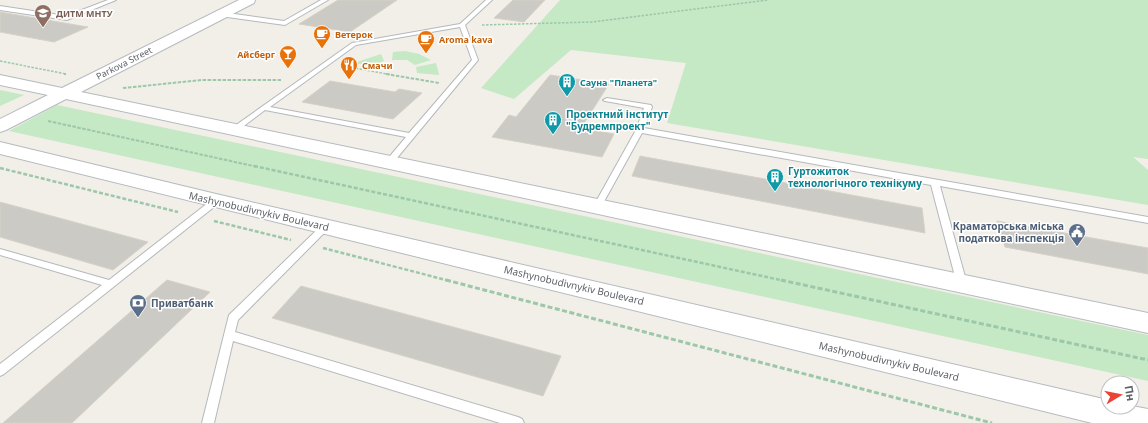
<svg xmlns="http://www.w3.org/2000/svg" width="1148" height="423" font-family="'Noto Sans',sans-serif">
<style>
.green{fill:#c5e8c5}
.building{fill:#cccac5;stroke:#d6d1c6}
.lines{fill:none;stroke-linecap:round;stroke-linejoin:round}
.lane-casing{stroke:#b5b8bc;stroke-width:2}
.secondary-casing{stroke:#b6babf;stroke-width:2}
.path-far3{stroke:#9cc7a9;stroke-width:1.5;stroke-dasharray:2.5 1.5;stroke-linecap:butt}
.path-far2{stroke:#9cc7a9;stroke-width:2;stroke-dasharray:3.5 1.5;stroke-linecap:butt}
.path-far1{stroke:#9cc7a9;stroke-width:2.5;stroke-dasharray:4 2;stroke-linecap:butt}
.path{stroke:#9cc7a9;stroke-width:3;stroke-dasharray:5 2.5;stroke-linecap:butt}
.lane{fill:#fff;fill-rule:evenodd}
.secondary{fill:#fff;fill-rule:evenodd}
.labels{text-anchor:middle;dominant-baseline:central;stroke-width:3;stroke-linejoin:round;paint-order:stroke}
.far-education-label{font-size:9px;font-weight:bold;fill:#785e54;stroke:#fff;text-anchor:start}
.far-food-label{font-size:9px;font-weight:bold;fill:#c56008;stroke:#fff;text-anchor:start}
.far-street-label{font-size:9px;fill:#5f6368;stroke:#fff}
.far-culture-label{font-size:9px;font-weight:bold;fill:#0d838f;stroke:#fff;text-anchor:start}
.culture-label{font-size:10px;font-weight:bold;fill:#0d838f;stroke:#fff;text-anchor:start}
.street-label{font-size:10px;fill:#5f6368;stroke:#fff}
.service-label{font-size:10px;font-weight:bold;fill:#4e5e75;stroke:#fff;text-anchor:end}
</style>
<rect width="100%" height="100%" fill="#f1efe8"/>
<g class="green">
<path d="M 560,0 L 1148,0 L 1148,159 L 1133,157 L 1148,170 L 1148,205 L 667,123 L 686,63 L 571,50 L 514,99 L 481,88 Z"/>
<path d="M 405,51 L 419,54 L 431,60 L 415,65 L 407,60 L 392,60 L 393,52 Z"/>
<path d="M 381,54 L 384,61 L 372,66 L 354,63 Z"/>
<path d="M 436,63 L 439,75 L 417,73 L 416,67 Z"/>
<path d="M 0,90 L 24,95 L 0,106 Z"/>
<path d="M 57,105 L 1148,335 L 1148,381 L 9,131 Z"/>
</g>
<g class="building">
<path d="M 338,0 L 397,0 L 350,32 L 299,24 Z"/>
<path d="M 513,0 L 545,0 L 524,22 L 494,18 Z"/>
<path d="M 0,12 L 88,27 L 54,42 L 0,32 Z"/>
<path d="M 550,75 L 609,84 L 581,128 L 614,134 L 602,157 L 492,137 L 509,115 L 516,117 Z"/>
<path d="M 330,81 L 395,92 L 399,89 L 422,93 L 393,119 L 302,102 Z"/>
<path d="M 640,156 L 922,208 L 925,233 L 632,176 Z"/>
<path d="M 0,202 L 148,242 L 113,270 L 0,237 Z"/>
<path d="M 997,221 L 1148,248 L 1148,274 L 1005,247 Z"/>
<path d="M 167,280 L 210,292 L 72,423 L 3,423 Z"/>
<path d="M 301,286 L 561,356 L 543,396 L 272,318 Z"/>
</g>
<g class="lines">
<defs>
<g id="lane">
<path d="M 108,0 L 116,0 L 67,20 L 0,10 L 0,6 L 66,16 Z"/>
<path d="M 321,0 L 328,0 L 285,25 L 220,16 L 217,14 L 220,12 L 284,21 Z"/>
<path d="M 486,0 L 492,0 L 465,25 L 478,60 L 392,164 L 386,164 L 385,162 L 406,137 L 265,110 L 236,132 L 230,132 L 229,130 L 352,43 L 460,24 ZM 460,27 L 472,60 L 409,133 L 270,107 L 356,45 Z"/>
<path d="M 607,98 L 651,105 L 652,107 L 644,128 L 1148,217 L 1148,223 L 940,186 L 967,284 L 966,287 L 958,287 L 957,284 L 931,185 L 642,133 L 601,207 L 597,210 L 593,207 L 636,130 L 644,108 L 605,101 L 603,100 Z"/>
<path d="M 216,198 L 219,199 L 220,201 L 219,203 L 4,374 L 0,376 L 0,364 L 102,285 L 0,255 L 0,249 L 109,280 L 213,199 Z"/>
<path d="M 326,223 L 329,224 L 331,226 L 329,228 L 238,320 L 235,332 L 518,417 L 522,419 L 524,423 L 500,423 L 233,341 L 214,423 L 202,423 L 229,315 L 323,224 Z"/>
</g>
<g id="secondary">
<path d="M 239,0 L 255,0 L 254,3 L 81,92 L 1148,313 L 1148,333 L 66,99 L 6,130 L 0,132 L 0,119 L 48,95 L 0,85 L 0,75 L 62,88 Z"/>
<path d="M 0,142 L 216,194 L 1108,400 L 1108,407 L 1132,407 L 1132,406 L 1148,409 L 1148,423 L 1092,423 L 0,154 Z"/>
</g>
</defs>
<use href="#lane" class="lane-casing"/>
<use href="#secondary" class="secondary-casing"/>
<g class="path-far3">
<path d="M 482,25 L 592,22 L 768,0"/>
<path d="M 0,61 L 66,74"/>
<path d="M 344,66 L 392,75"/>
</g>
<g class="path-far2">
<path d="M 64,74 L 66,74"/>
<path d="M 386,74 L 439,83"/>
<path d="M 123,88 L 202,80 L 281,80"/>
<path d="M 48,121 L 258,167"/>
</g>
<g class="path-far1">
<path d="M 254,166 L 785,281"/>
<path d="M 0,168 L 178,212"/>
<path d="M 214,221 L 291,240"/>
<path d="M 323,248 L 450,281"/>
</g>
<g class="path">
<path d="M 446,280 L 992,423"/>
<path d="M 781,280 L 1148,360"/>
</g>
<use href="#lane" class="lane"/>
<use href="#secondary" class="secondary"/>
</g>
<defs>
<symbol id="university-pin" viewBox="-11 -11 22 30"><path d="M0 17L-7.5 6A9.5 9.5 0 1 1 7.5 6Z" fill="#8d6e63" stroke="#fff"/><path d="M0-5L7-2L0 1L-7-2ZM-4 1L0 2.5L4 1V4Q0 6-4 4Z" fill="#fff"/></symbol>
<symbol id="cafe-pin" viewBox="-11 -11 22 30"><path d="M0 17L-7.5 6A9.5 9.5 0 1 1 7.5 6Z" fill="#e8710a" stroke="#fff"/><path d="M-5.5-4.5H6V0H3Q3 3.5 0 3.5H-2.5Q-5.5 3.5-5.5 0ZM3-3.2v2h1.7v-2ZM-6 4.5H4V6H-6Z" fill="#fff"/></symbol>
<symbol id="bar-pin" viewBox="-11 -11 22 30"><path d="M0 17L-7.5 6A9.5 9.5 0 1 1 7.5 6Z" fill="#e8710a" stroke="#fff"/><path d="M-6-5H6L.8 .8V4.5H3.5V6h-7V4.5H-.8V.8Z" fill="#fff"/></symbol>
<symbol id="restaurant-pin" viewBox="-11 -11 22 30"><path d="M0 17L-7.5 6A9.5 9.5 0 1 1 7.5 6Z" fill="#e8710a" stroke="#fff"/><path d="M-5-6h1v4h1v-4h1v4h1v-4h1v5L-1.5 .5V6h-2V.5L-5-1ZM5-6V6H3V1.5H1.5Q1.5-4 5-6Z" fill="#fff"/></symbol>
<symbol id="building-pin" viewBox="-11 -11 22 30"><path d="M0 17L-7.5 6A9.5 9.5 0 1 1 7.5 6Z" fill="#0f9aa8" stroke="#fff"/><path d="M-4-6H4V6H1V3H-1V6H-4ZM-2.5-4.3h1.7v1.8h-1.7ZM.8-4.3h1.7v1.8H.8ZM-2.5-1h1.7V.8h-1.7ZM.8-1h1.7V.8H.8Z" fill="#fff"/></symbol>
<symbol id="civic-pin" viewBox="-11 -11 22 30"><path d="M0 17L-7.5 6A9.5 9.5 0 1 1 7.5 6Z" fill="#5c6f8a" stroke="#fff"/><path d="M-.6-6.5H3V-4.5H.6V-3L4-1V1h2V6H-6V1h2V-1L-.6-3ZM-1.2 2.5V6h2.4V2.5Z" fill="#fff"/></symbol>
<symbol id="bank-pin" viewBox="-11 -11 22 30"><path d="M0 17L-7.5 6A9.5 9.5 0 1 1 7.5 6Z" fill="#5c6f8a" stroke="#fff"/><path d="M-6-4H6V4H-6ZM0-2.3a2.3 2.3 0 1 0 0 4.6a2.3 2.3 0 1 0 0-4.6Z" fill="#fff"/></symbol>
</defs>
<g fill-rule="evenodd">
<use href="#university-pin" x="33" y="3" width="20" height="27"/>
<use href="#cafe-pin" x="312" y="24" width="20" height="27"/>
<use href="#cafe-pin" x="416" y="29" width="20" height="27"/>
<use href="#bar-pin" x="278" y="44" width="20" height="27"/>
<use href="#restaurant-pin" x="339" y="55" width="20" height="27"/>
<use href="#building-pin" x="557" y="72" width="20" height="27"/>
<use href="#building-pin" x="543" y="110" width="20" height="27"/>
<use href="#building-pin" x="765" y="167" width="20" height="27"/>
<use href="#civic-pin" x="1067" y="222" width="20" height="27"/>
<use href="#bank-pin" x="128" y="293" width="20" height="27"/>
</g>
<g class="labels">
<g class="far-education-label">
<text x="56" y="13">ДИТМ МНТУ</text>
</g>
<g class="far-food-label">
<text x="335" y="34">Ветерок</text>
<text x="439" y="39">Aroma kava</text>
<text x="275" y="54" text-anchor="end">Айсберг</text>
<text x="362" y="65">Смачи</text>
</g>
<g class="far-street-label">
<text transform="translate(124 63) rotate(-27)">Parkova Street</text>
</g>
<g class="far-culture-label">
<text x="580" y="82">Сауна "Планета"</text>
</g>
<g class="culture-label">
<text x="566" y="114">Проектний інститут<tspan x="566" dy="12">"Будремпроект"</tspan></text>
<text x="788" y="171">Гуртожиток<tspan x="788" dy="12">технологічного технікуму</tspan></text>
</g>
<g class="street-label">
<text transform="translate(259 211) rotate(13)">Mashynobudivnykiv Boulevard</text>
<text transform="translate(574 285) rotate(13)">Mashynobudivnykiv Boulevard</text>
<text transform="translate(889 361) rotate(13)">Mashynobudivnykiv Boulevard</text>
</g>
<g class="service-label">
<text x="1064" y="226">Краматорська міська<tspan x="1064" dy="12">податкова інспекція</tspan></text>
<text x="151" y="303" text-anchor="start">Приватбанк</text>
</g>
</g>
<g transform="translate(1120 395) rotate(80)"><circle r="19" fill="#ffffff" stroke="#bfc1c3"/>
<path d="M0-3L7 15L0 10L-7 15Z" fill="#ea4335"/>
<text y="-6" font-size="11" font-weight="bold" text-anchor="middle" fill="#5f6368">Пн</text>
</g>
</svg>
